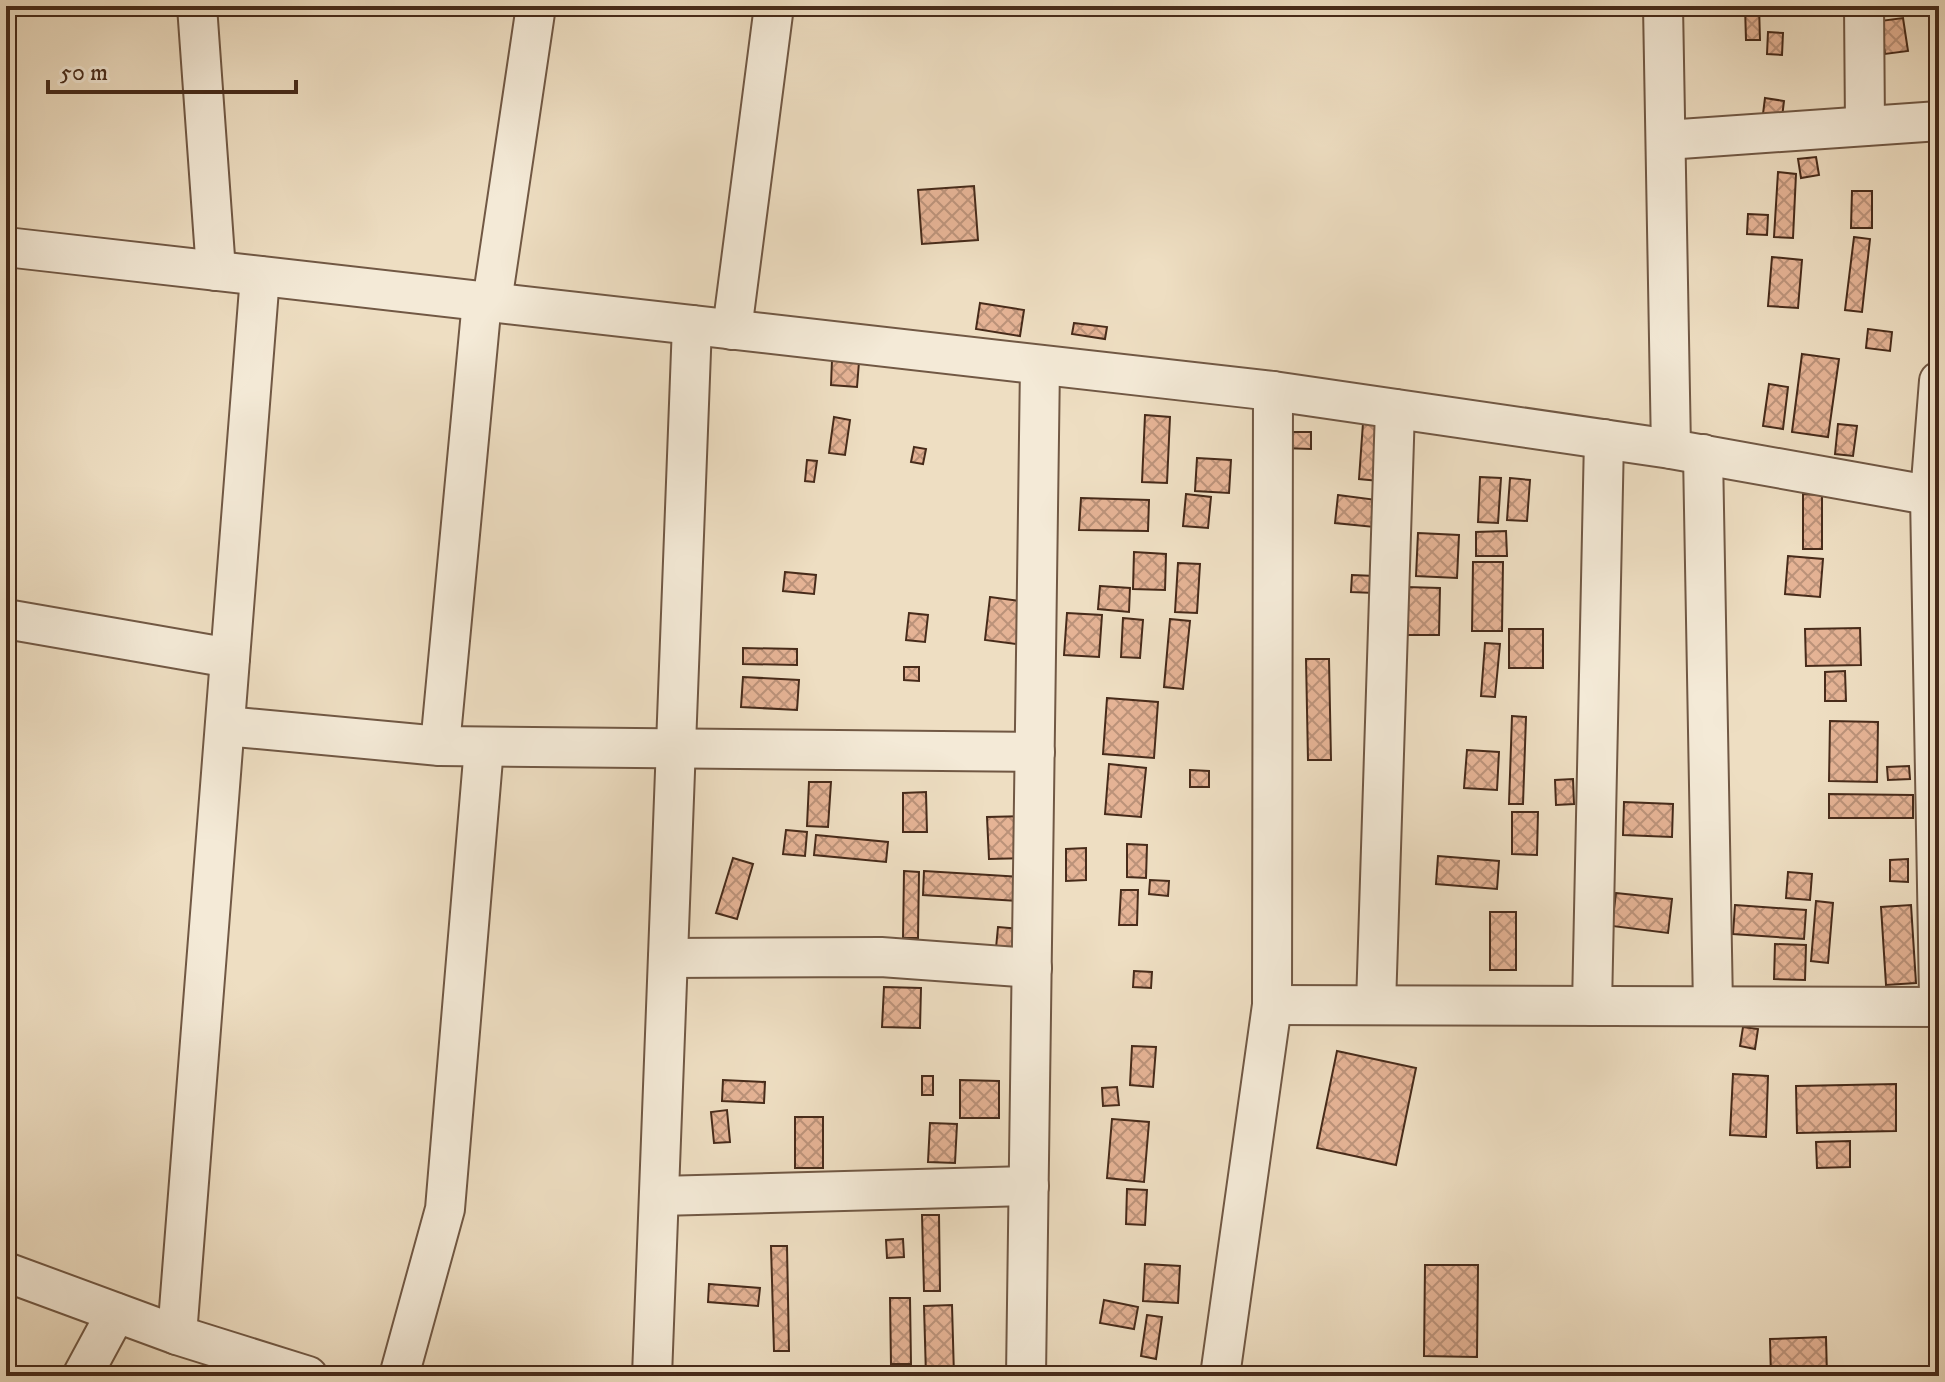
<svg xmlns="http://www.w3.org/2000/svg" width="1945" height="1382" font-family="'IM FELL DW Pica',serif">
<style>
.building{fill:url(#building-cross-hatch);stroke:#472b1a;stroke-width:2}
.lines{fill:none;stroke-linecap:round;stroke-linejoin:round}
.minor-casing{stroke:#715844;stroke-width:42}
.minor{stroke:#f4ead7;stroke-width:38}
</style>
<defs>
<pattern id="building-cross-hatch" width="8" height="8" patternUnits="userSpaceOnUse" patternTransform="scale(2)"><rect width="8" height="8" fill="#e5b395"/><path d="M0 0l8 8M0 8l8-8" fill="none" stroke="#bb9279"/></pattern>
</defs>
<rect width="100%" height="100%" fill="#eedec2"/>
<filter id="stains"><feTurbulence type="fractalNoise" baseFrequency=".0025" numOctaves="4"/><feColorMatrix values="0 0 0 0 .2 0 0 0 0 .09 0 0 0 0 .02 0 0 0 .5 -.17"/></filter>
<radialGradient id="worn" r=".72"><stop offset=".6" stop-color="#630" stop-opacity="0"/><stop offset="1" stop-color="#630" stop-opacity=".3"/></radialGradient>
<g class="building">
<path d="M 1745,6 L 1759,6 L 1760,40 L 1746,40 Z"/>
<path d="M 1903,18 L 1908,51 L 1885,54 L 1880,21 Z"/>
<path d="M 1768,32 L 1783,33 L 1782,55 L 1767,54 Z"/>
<path d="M 1765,98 L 1784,101 L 1782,117 L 1763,114 Z"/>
<path d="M 1816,157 L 1819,175 L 1801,178 L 1798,159 Z"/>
<path d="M 1778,172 L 1796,174 L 1793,238 L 1774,237 Z"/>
<path d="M 974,186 L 978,240 L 922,244 L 918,190 Z"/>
<path d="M 1852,191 L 1872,191 L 1872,228 L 1851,228 Z"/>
<path d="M 1748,214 L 1768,215 L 1767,235 L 1747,234 Z"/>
<path d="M 1854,237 L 1870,239 L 1862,312 L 1845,310 Z"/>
<path d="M 1772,257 L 1802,260 L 1798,308 L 1768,306 Z"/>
<path d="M 980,303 L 1024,310 L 1020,336 L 976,329 Z"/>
<path d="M 1074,323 L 1107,327 L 1105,339 L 1072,334 Z"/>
<path d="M 1868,329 L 1892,332 L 1890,351 L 1866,348 Z"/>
<path d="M 1802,354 L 1839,359 L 1828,437 L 1792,432 Z"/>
<path d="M 832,360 L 859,362 L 857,387 L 831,385 Z"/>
<path d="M 1769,384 L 1788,387 L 1783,429 L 1763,426 Z"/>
<path d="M 1145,415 L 1170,417 L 1167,483 L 1142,482 Z"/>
<path d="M 834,417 L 850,420 L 845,455 L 829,453 Z"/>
<path d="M 1363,423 L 1384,424 L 1379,481 L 1359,479 Z"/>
<path d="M 1838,424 L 1857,426 L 1853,456 L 1835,454 Z"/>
<path d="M 1283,432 L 1311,432 L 1311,449 L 1282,448 Z"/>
<path d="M 914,447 L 926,449 L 923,464 L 911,462 Z"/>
<path d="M 1197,458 L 1231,460 L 1229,493 L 1195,491 Z"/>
<path d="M 807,460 L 817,461 L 814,482 L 805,481 Z"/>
<path d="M 1480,477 L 1501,478 L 1498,523 L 1478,522 Z"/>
<path d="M 1510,478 L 1530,480 L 1527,521 L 1507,520 Z"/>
<path d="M 1186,494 L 1211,497 L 1208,528 L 1183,526 Z"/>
<path d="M 1803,494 L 1822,495 L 1822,549 L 1803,549 Z"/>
<path d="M 1338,495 L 1377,500 L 1374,527 L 1335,523 Z"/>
<path d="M 1081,498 L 1149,500 L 1148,531 L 1079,530 Z"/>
<path d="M 1506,531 L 1507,556 L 1476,556 L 1476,532 Z"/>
<path d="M 1418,533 L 1459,535 L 1457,578 L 1416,576 Z"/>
<path d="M 1134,552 L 1166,554 L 1165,590 L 1133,589 Z"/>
<path d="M 1788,556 L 1823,559 L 1820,597 L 1785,594 Z"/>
<path d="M 1473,562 L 1503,562 L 1502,631 L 1472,631 Z"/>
<path d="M 1178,563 L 1200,564 L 1197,613 L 1175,612 Z"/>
<path d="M 785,572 L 816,575 L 814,594 L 783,591 Z"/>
<path d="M 1352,575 L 1375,576 L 1374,593 L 1351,592 Z"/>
<path d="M 1100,586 L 1130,588 L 1129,612 L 1098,609 Z"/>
<path d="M 1406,587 L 1440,588 L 1439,635 L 1405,635 Z"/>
<path d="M 990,597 L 1028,602 L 1024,645 L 985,640 Z"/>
<path d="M 909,613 L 928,615 L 925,642 L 906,640 Z"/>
<path d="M 1067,613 L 1102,615 L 1099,657 L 1064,655 Z"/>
<path d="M 1123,618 L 1143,620 L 1140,658 L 1121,657 Z"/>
<path d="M 1170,619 L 1190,621 L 1183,689 L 1164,687 Z"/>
<path d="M 1860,628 L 1861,665 L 1806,666 L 1805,629 Z"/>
<rect x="1509" y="629" width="34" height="39"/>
<path d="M 1485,643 L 1500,644 L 1495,697 L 1481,696 Z"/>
<path d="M 743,648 L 797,649 L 797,665 L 743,664 Z"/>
<path d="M 1306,659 L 1329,659 L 1331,760 L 1308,760 Z"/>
<path d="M 904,667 L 919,667 L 919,681 L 904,680 Z"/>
<path d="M 1845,671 L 1846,701 L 1825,701 L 1825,672 Z"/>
<path d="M 743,677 L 799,680 L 797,710 L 741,707 Z"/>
<path d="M 1107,698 L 1158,702 L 1154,758 L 1103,754 Z"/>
<path d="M 1512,716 L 1526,717 L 1523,804 L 1509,804 Z"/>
<path d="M 1830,721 L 1878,722 L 1877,782 L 1829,781 Z"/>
<path d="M 1467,750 L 1499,752 L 1497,790 L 1464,788 Z"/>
<path d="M 1109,764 L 1146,768 L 1141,817 L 1105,814 Z"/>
<path d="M 1909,766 L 1910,779 L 1888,780 L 1887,767 Z"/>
<path d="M 1190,770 L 1209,771 L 1209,787 L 1190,787 Z"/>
<path d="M 1573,779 L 1574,804 L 1556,805 L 1555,780 Z"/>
<path d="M 809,782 L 831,782 L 828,827 L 807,826 Z"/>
<path d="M 926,792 L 927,832 L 903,832 L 903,793 Z"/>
<path d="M 1829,794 L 1913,795 L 1913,818 L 1829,818 Z"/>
<path d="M 1624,802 L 1673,804 L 1672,837 L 1623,835 Z"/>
<path d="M 1512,812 L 1538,812 L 1537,855 L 1512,854 Z"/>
<path d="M 1024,816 L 1026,858 L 989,859 L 987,817 Z"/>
<path d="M 786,830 L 807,832 L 805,856 L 783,854 Z"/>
<path d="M 816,835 L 888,842 L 886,862 L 814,855 Z"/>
<path d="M 1127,844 L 1147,845 L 1146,878 L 1127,877 Z"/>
<path d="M 1086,848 L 1086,880 L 1066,881 L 1066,849 Z"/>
<path d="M 1438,856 L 1499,861 L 1497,889 L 1436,884 Z"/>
<path d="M 733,858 L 753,864 L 737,919 L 716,913 Z"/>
<path d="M 1908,859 L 1908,882 L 1890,881 L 1890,860 Z"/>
<path d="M 904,871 L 919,872 L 918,938 L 903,938 Z"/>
<path d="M 924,871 L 1021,877 L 1019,901 L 923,895 Z"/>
<path d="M 1788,872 L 1812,874 L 1810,900 L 1786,898 Z"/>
<path d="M 1150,880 L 1169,881 L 1168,896 L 1149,894 Z"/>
<path d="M 1121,890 L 1138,890 L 1137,925 L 1119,925 Z"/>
<path d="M 1616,893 L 1672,899 L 1668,933 L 1612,926 Z"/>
<path d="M 1816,901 L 1833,903 L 1828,963 L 1811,961 Z"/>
<path d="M 1735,905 L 1806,910 L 1804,939 L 1733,934 Z"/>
<path d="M 1911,905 L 1916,983 L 1886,985 L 1881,907 Z"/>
<rect x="1490" y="912" width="26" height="58"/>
<path d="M 998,927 L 1020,929 L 1018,950 L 996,948 Z"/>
<path d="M 1775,944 L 1806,945 L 1805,980 L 1774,979 Z"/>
<path d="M 1134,971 L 1152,972 L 1151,988 L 1133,987 Z"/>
<path d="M 884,987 L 921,988 L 920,1028 L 882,1027 Z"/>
<path d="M 1743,1027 L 1758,1029 L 1755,1049 L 1740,1046 Z"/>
<path d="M 1132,1046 L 1156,1047 L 1153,1087 L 1130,1085 Z"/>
<path d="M 1337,1051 L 1416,1068 L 1396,1165 L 1317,1148 Z"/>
<path d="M 1733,1074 L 1768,1076 L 1766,1137 L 1730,1135 Z"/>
<rect x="922" y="1076" width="11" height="19"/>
<path d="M 723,1080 L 765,1082 L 764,1103 L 722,1101 Z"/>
<path d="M 960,1080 L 999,1081 L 999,1118 L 960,1118 Z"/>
<path d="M 1896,1084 L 1896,1131 L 1797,1133 L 1796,1086 Z"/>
<path d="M 1117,1087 L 1119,1105 L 1103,1106 L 1102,1088 Z"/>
<path d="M 727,1110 L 730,1142 L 714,1143 L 711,1112 Z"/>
<rect x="795" y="1117" width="28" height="51"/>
<path d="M 1112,1119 L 1149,1122 L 1144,1182 L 1107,1178 Z"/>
<path d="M 930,1123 L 957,1124 L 955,1163 L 928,1162 Z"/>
<path d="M 1850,1141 L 1850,1167 L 1817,1168 L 1816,1142 Z"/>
<path d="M 1127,1189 L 1147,1190 L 1145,1225 L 1126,1224 Z"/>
<path d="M 922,1215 L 939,1215 L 940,1291 L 924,1291 Z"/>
<path d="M 903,1239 L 904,1257 L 887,1258 L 886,1240 Z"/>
<path d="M 771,1246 L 787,1246 L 789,1351 L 774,1351 Z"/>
<path d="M 1145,1264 L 1180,1266 L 1178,1303 L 1143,1301 Z"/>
<path d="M 1425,1265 L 1478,1265 L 1477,1357 L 1424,1356 Z"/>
<path d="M 709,1284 L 760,1288 L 758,1306 L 708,1302 Z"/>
<path d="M 890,1298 L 910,1298 L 911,1364 L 891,1364 Z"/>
<path d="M 1104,1300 L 1138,1307 L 1134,1329 L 1100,1323 Z"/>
<path d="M 952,1305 L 954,1376 L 926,1376 L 924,1306 Z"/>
<path d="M 1147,1315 L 1162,1317 L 1156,1359 L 1141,1356 Z"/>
<path d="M 1826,1337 L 1827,1376 L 1771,1376 L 1770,1339 Z"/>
</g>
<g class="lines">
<defs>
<g id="minor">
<path d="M 197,6 L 216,271"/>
<path d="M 1663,6 L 1671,449"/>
<path d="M 1864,6 L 1865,126"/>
<path d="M 1666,140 L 1939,121"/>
<path d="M 6,247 L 1273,391 L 1671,449 L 1939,497"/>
<path d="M 492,302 L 536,6"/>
<path d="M 732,330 L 774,6"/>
<path d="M 1939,381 L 1930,495 L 1939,997"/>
<path d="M 1703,454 L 1713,1006"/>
<path d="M 6,619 L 230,658"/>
<path d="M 225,726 L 440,746 L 1035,752"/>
<path d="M 440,746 L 482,301"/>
<path d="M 668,958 L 881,957 L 1032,968"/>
<path d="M 1272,1005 L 1939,1007"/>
<path d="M 1376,1005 L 1395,409"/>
<path d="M 1592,1006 L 1604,439"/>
<path d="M 659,1196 L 1029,1186"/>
<path d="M 6,1272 L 177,1335 L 308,1376"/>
<path d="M 177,1335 L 260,276"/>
<path d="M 82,1376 L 116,1313"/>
<path d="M 399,1376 L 445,1209 L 484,747"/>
<path d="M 652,1376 L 692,325"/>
<path d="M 1026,1376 L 1040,365"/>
<path d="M 1220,1376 L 1272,1005 L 1273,391"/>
</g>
</defs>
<use href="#minor" class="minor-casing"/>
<use href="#minor" class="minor"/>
</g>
<rect width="1945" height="1382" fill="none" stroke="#eedec2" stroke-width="32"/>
<rect x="8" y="8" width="1929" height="1366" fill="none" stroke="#472b1a" stroke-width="4"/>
<rect x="16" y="16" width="1913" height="1350" fill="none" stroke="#472b1a" stroke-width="2"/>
<path d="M48 80v12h248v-12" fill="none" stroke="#472b1a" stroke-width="4"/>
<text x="60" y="80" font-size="24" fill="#472b1a" stroke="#f4ead7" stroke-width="6" paint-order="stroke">50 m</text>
<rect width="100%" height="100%" filter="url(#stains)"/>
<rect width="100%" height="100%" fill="url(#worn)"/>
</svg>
